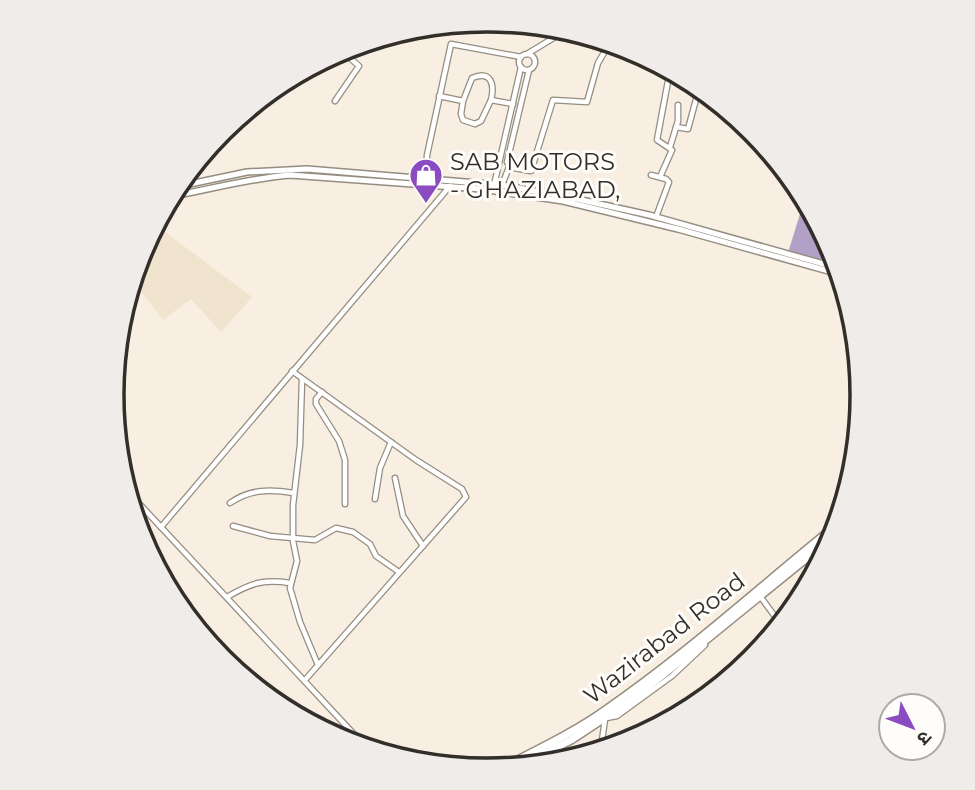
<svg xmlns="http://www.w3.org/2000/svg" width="975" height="790" font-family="Montserrat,'Noto Sans Devanagari',sans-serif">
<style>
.built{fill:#f1e4cf}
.forest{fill:#b2a0c6}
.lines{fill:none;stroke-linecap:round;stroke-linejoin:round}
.minor-casing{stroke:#958d81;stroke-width:7}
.tertiary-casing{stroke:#958d81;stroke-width:8}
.trunk-casing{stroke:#958d81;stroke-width:10}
.minor{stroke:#fff;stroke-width:4.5}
.tertiary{stroke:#fff;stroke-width:5}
.trunk{stroke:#fff;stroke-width:7}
.labels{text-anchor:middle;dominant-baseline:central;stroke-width:6;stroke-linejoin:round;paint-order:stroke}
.poi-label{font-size:24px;fill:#322e29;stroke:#fffdfa;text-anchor:start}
.street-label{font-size:24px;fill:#322e29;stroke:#fffdfa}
.rim{fill:none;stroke:#322e29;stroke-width:3.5}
</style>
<rect width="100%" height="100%" fill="#f8eee1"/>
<path class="built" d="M 157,226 L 252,297 L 221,332 L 191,299 L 163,320 L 134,282 L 141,251 Z"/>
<path class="forest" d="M 803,204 L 835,252 L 837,264 L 788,253 Z"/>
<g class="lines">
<defs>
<g id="minor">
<path d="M 527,54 L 560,34"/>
<circle cx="527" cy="62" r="8"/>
<path d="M 439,96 L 463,101 L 461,114 L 463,120 L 475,124 L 481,121 L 491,100 L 513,104"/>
<path d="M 335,101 L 359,66 L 341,50"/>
<path d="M 463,101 L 472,78 C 491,70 495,84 491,100"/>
<path d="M 676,127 L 688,129 L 698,92"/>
<path d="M 670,147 L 678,121 L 678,105"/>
<path d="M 507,162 L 529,70"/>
<path d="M 509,167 L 531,171 L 553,100 L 587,102 L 598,63 L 605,51 L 602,42"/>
<path d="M 651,175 L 666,179 L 669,182 L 656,217"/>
<path d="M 660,177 L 672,150 L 657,140 L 668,81"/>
<path d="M 426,180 L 427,155 L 451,44 L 521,57"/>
<path d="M 494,185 L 521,67"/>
<path d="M 502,185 L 509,167"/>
<path d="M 292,371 L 416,460 L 462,489 L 466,497 L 305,680"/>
<path d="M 302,379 L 300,445 L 293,505 L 293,541 L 297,561 L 290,588 L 300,622 L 318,665"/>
<path d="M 322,392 L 316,399 L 316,404 L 339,441 L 345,460 L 345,504"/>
<path d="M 395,478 L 403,516 L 423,546"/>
<path d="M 132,496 L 365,746"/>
<path d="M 375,499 L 380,468 L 391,442"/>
<path d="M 230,503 C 250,489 270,489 293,493"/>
<path d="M 233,526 L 270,536 L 315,540 L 336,528 L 353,532 L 370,544 L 376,556 L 399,572"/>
<path d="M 161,527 L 450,186"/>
<path d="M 808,558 L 815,569"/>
<path d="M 760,596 L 779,622"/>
<path d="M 227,597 C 251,583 262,579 290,583"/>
<path d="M 606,718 L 617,716 L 672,676 L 705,645"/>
<path d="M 601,748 L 605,719"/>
</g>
<g id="tertiary">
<path d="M 185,185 L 247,172 L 307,169 L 502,185 L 568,197 L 649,215 L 838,268"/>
<path d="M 178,195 C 215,188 252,178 290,175 L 481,189 L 563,201 L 678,229 L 839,274"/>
</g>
<g id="trunk">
<path d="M 526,763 L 571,740 L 633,699 L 835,535"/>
<path d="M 504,767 C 539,749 575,732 607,709 C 688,653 761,586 838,524"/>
</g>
</defs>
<use href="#minor" class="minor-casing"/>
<use href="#tertiary" class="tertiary-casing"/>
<use href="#trunk" class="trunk-casing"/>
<use href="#minor" class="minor"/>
<use href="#tertiary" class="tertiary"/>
<use href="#trunk" class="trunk"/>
</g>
<defs>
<symbol id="shop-pin" viewBox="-11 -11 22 30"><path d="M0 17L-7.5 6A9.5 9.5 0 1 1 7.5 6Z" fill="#8b4bc1" stroke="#fffdfa"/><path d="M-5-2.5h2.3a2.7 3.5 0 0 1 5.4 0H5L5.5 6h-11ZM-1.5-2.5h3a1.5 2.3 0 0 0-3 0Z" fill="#fff"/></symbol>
</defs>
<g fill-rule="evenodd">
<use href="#shop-pin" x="407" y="156" width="38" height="52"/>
</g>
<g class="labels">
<g class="poi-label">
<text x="450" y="161">SAB MOTORS<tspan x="450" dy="28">- GHAZIABAD,</tspan></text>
</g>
<g class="street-label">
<text transform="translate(664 638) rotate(-38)">Wazirabad Road</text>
</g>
</g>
<path d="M0 0H975V790H0ZM124 395a363 363 0 1 1 726 0a363 363 0 1 1-726 0Z" fill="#efece9" fill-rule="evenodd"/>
<path class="rim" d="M124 395a363 363 0 1 1 726 0a363 363 0 1 1-726 0Z"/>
<g transform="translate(912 727) rotate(132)"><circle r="33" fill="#fffdfa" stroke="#adaaa6" stroke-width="2"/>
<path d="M0-5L12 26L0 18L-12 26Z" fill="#8b4bc1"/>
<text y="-10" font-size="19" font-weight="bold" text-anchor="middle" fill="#322e29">उ</text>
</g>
</svg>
